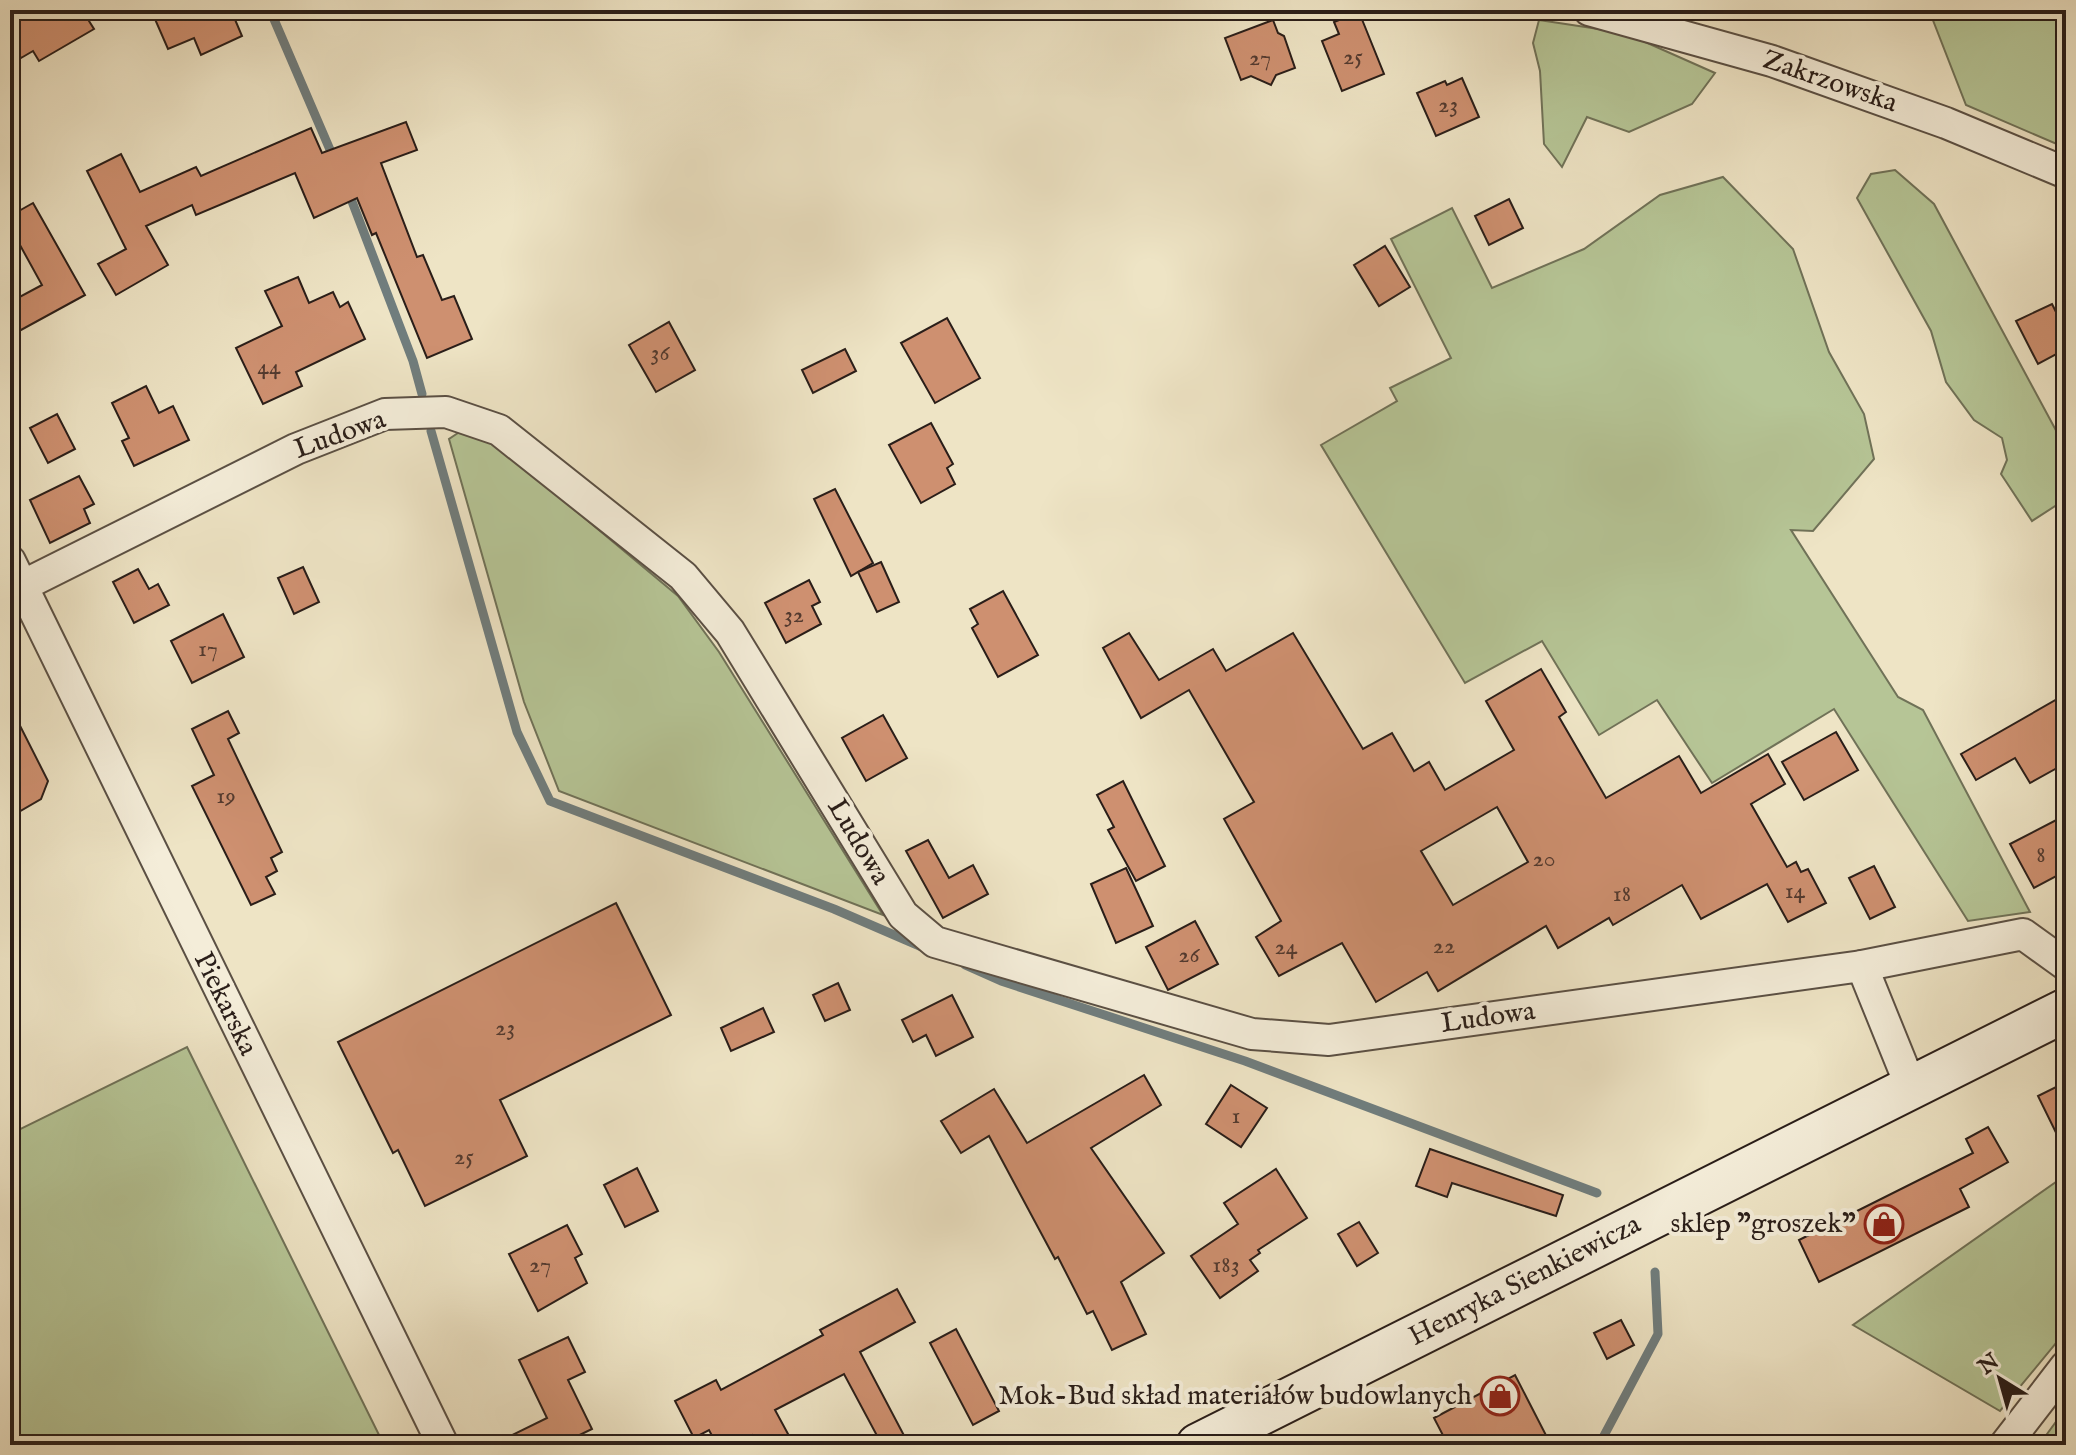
<svg xmlns="http://www.w3.org/2000/svg" width="2076" height="1455" font-family="'IM FELL English',serif">
<style>
.green{fill:#b6c596;stroke:#707258;stroke-width:2}
.lines{fill:none;stroke-linecap:round;stroke-linejoin:round}
.stream{stroke:#707d7d;stroke-width:9}
.building{fill:#ce9070;stroke:#2a1e19;stroke-width:2;fill-rule:evenodd}
.minor-casing{stroke:#5b5044;stroke-width:34}
.secondary-casing{stroke:#2a1e19;stroke-width:46}
.minor{stroke:#f4edd9;stroke-width:30}
.secondary{stroke:#f4edd9;stroke-width:42}
.labels{text-anchor:middle;dominant-baseline:central;stroke-width:8;stroke-linejoin:round;paint-order:stroke}
.number-label{font-size:24px;fill:#533a2f}
.street-label{font-size:28px;fill:#2a1e19;stroke:#f4edd9}
.poi-label{font-size:28px;fill:#2a1e19;stroke:#f4edd9;text-anchor:end}
</style>
<rect width="100%" height="100%" fill="#eee4c5"/>
<filter id="stains"><feTurbulence type="fractalNoise" baseFrequency=".0025" numOctaves="4"/><feColorMatrix values="0 0 0 0 .2 0 0 0 0 .09 0 0 0 0 .02 0 0 0 .5 -.17"/></filter>
<radialGradient id="worn" r=".72"><stop offset=".6" stop-color="#630" stop-opacity="0"/><stop offset="1" stop-color="#630" stop-opacity=".3"/></radialGradient>
<g class="green">
<path d="M 1929,10 L 2066,10 L 2066,148 L 1966,105 Z"/>
<path d="M 1539,20 L 1625,33 L 1715,73 L 1692,104 L 1629,132 L 1587,117 L 1562,167 L 1544,144 L 1540,71 L 1533,43 Z"/>
<path d="M 1895,170 L 1934,204 L 2066,449 L 2066,499 L 2032,521 L 2001,474 L 2007,460 L 2002,438 L 1974,420 L 1946,382 L 1931,331 L 1857,198 L 1871,174 Z"/>
<path d="M 1723,177 L 1793,249 L 1829,352 L 1864,414 L 1874,459 L 1813,531 L 1791,530 L 1898,697 L 1923,710 L 2030,912 L 1968,921 L 1834,709 L 1712,783 L 1657,700 L 1599,735 L 1542,641 L 1465,683 L 1321,445 L 1397,401 L 1390,388 L 1451,358 L 1391,239 L 1452,208 L 1492,288 L 1584,249 L 1660,195 Z"/>
<path d="M 461,431 L 497,445 L 678,596 L 719,652 L 883,915 L 559,791 L 524,702 L 449,439 Z"/>
<path d="M 187,1047 L 384,1445 L 10,1445 L 10,1134 Z"/>
<path d="M 2063,1177 L 2066,1180 L 2066,1331 L 2000,1411 L 1853,1325 Z"/>
<path d="M 2066,1408 L 2066,1445 L 2039,1445 Z"/>
</g>
<g class="lines">
<g class="stream">
<path d="M 270,10 L 334,159"/>
<path d="M 348,191 L 413,361 L 422,394"/>
<path d="M 431,431 L 517,732 L 550,801 L 834,909 L 922,947"/>
<path d="M 965,965 L 1001,981 L 1245,1061 L 1597,1193"/>
<path d="M 1599,1445 L 1658,1334 L 1655,1272"/>
</g>
</g>
<g class="building">
<path d="M 10,10 L 82,10 L 94,29 L 39,61 L 33,51 L 21,58 L 10,39 Z"/>
<path d="M 151,10 L 231,10 L 242,36 L 201,55 L 194,38 L 168,49 Z"/>
<path d="M 1359,12 L 1384,74 L 1342,91 L 1322,41 L 1339,34 L 1334,22 Z"/>
<path d="M 1273,20 L 1278,33 L 1284,36 L 1295,68 L 1276,75 L 1271,85 L 1251,76 L 1241,80 L 1225,38 Z"/>
<path d="M 1462,78 L 1479,117 L 1436,136 L 1417,93 L 1445,81 L 1447,85 Z"/>
<path d="M 406,122 L 417,150 L 381,163 L 417,257 L 423,255 L 442,300 L 454,296 L 472,339 L 427,358 L 376,233 L 372,235 L 357,198 L 314,218 L 295,173 L 196,215 L 192,205 L 146,226 L 168,265 L 116,295 L 98,264 L 126,249 L 87,171 L 121,154 L 140,192 L 196,167 L 201,176 L 311,128 L 322,153 Z"/>
<path d="M 1509,199 L 1523,228 L 1489,245 L 1475,216 Z"/>
<path d="M 33,203 L 85,295 L 10,336 L 10,302 L 42,285 L 10,227 L 10,216 Z"/>
<path d="M 1385,246 L 1410,287 L 1379,306 L 1354,265 Z"/>
<path d="M 298,277 L 309,303 L 333,292 L 340,307 L 348,302 L 365,339 L 296,372 L 302,386 L 263,404 L 236,348 L 282,326 L 265,291 Z"/>
<path d="M 2052,304 L 2066,332 L 2066,349 L 2038,364 L 2016,321 Z"/>
<path d="M 947,318 L 980,378 L 935,403 L 901,343 Z"/>
<path d="M 669,322 L 695,370 L 656,392 L 629,345 Z"/>
<path d="M 845,349 L 856,371 L 813,393 L 802,370 Z"/>
<path d="M 146,386 L 159,413 L 173,406 L 189,440 L 134,466 L 122,441 L 129,438 L 112,403 Z"/>
<path d="M 57,414 L 75,449 L 48,463 L 30,428 Z"/>
<path d="M 931,423 L 953,464 L 947,468 L 955,484 L 921,503 L 889,445 Z"/>
<path d="M 79,476 L 94,504 L 84,509 L 90,523 L 50,543 L 30,500 Z"/>
<path d="M 835,489 L 873,563 L 851,576 L 814,499 Z"/>
<path d="M 881,562 L 899,602 L 877,612 L 858,572 Z"/>
<path d="M 303,567 L 319,602 L 294,614 L 278,578 Z"/>
<path d="M 138,569 L 149,589 L 158,584 L 169,605 L 134,623 L 113,582 Z"/>
<path d="M 809,580 L 820,602 L 812,606 L 821,624 L 786,643 L 765,603 Z"/>
<path d="M 1003,591 L 1038,655 L 998,677 L 972,628 L 978,624 L 970,609 Z"/>
<path d="M 223,614 L 244,657 L 192,683 L 171,641 Z"/>
<path d="M 1129,633 L 1159,680 L 1213,649 L 1226,671 L 1293,633 L 1363,749 L 1392,733 L 1414,771 L 1429,762 L 1445,790 L 1514,750 L 1486,701 L 1541,669 L 1566,712 L 1559,717 L 1606,798 L 1679,756 L 1701,793 L 1768,754 L 1785,784 L 1751,804 L 1787,867 L 1796,862 L 1801,872 L 1808,869 L 1826,903 L 1788,922 L 1767,884 L 1701,919 L 1682,885 L 1613,925 L 1609,918 L 1558,948 L 1546,926 L 1438,991 L 1427,972 L 1376,1002 L 1342,943 L 1279,976 L 1256,937 L 1281,921 L 1224,819 L 1254,802 L 1189,690 L 1141,718 L 1103,648 ZM 1497,807 L 1528,862 L 1453,905 L 1421,851 Z"/>
<path d="M 2066,694 L 2066,763 L 2030,783 L 2015,758 L 1976,780 L 1961,754 Z"/>
<path d="M 10,706 L 48,781 L 41,799 L 10,817 Z"/>
<path d="M 228,711 L 239,733 L 228,739 L 282,852 L 271,858 L 277,871 L 266,877 L 275,894 L 251,905 L 192,786 L 214,775 L 192,729 Z"/>
<path d="M 883,715 L 907,758 L 866,781 L 842,738 Z"/>
<path d="M 1836,732 L 1858,770 L 1804,800 L 1782,762 Z"/>
<path d="M 1123,781 L 1165,866 L 1136,881 L 1108,830 L 1114,827 L 1097,795 Z"/>
<path d="M 2066,815 L 2066,871 L 2034,888 L 2010,844 Z"/>
<path d="M 928,840 L 949,878 L 973,865 L 988,894 L 943,918 L 906,851 Z"/>
<path d="M 1874,866 L 1895,907 L 1870,919 L 1849,878 Z"/>
<path d="M 1126,868 L 1153,926 L 1116,943 L 1091,884 Z"/>
<path d="M 616,903 L 671,1015 L 500,1100 L 527,1156 L 425,1206 L 398,1150 L 393,1153 L 338,1042 Z"/>
<path d="M 1195,921 L 1218,964 L 1168,990 L 1146,947 Z"/>
<path d="M 838,983 L 850,1010 L 825,1021 L 813,995 Z"/>
<path d="M 952,995 L 973,1037 L 936,1056 L 926,1035 L 913,1042 L 902,1020 Z"/>
<path d="M 763,1008 L 774,1032 L 731,1051 L 721,1028 Z"/>
<path d="M 1144,1075 L 1161,1105 L 1091,1148 L 1164,1253 L 1121,1282 L 1146,1334 L 1112,1350 L 1093,1311 L 1087,1314 L 1058,1257 L 1055,1259 L 989,1136 L 961,1153 L 941,1121 L 994,1089 L 1027,1143 Z"/>
<path d="M 2066,1082 L 2066,1153 L 2038,1096 Z"/>
<path d="M 1231,1085 L 1267,1108 L 1241,1147 L 1206,1124 Z"/>
<path d="M 1988,1127 L 2008,1162 L 1960,1189 L 1969,1207 L 1819,1282 L 1799,1240 L 1973,1153 L 1966,1139 Z"/>
<path d="M 1430,1149 L 1563,1195 L 1556,1216 L 1452,1183 L 1447,1197 L 1416,1186 Z"/>
<path d="M 637,1168 L 658,1211 L 625,1227 L 604,1185 Z"/>
<path d="M 1276,1169 L 1307,1218 L 1258,1250 L 1260,1253 L 1250,1260 L 1258,1271 L 1220,1298 L 1191,1256 L 1238,1224 L 1224,1203 Z"/>
<path d="M 1359,1222 L 1378,1253 L 1357,1266 L 1338,1234 Z"/>
<path d="M 567,1225 L 582,1254 L 575,1258 L 587,1283 L 538,1311 L 509,1254 Z"/>
<path d="M 897,1289 L 915,1322 L 860,1352 L 909,1445 L 882,1445 L 844,1374 L 775,1410 L 794,1445 L 758,1445 L 752,1435 L 733,1445 L 717,1445 L 709,1430 L 694,1438 L 675,1401 L 716,1380 L 721,1390 L 823,1335 L 820,1330 Z"/>
<path d="M 1621,1320 L 1634,1345 L 1607,1359 L 1594,1333 Z"/>
<path d="M 956,1329 L 999,1411 L 973,1425 L 930,1343 Z"/>
<path d="M 568,1337 L 585,1372 L 568,1380 L 592,1429 L 559,1445 L 492,1445 L 547,1418 L 519,1360 Z"/>
<path d="M 1515,1375 L 1551,1445 L 1448,1445 L 1434,1418 Z"/>
</g>
<g class="lines">
<defs>
<g id="minor">
<path d="M 1589,10 L 1772,61 L 1946,123 L 2066,173"/>
<path d="M 10,561 L 443,1445"/>
<path d="M 22,586 L 296,449 L 385,414 L 446,412 L 499,430 L 683,576 L 730,632 L 903,915 L 935,942 L 1252,1034 L 1329,1040 L 1862,966 L 1911,1087"/>
<path d="M 1862,966 L 2023,934 L 2066,965"/>
<path d="M 2005,1445 L 2066,1366"/>
</g>
<path id="secondary" d="M 1198,1445 L 2066,1010"/>
</defs>
<use href="#minor" class="minor-casing"/>
<use href="#secondary" class="secondary-casing"/>
<use href="#minor" class="minor"/>
<use href="#secondary" class="secondary"/>
</g>
<defs>
<symbol id="shop-ring" viewBox="-11 -11 22 22"><circle r="9.5" fill="#f4edd9" stroke="#8f2418" stroke-width="1.5"/><path d="M-5-2.5h2.3a2.7 3.5 0 0 1 5.4 0H5L5.5 6h-11ZM-1.5-2.5h3a1.5 2.3 0 0 0-3 0Z" fill="#8f2418"/></symbol>
</defs>
<g fill-rule="evenodd">
<use href="#shop-ring" x="1862" y="1202" width="44" height="44"/>
<use href="#shop-ring" x="1478" y="1374" width="44" height="44"/>
</g>
<g class="labels">
<g class="number-label">
<text x="1353" y="57">25</text>
<text x="1260" y="58">27</text>
<text x="1448" y="105">23</text>
<text x="660" y="353">36</text>
<text x="269" y="367">44</text>
<text x="794" y="615">32</text>
<text x="208" y="649">17</text>
<text x="226" y="796">19</text>
<text x="2041" y="855">8</text>
<text x="1544" y="859">20</text>
<text x="1795" y="891">14</text>
<text x="1622" y="894">18</text>
<text x="1444" y="946">22</text>
<text x="1286" y="947">24</text>
<text x="1189" y="955">26</text>
<text x="505" y="1028">23</text>
<text x="1236" y="1116">1</text>
<text x="464" y="1157">25</text>
<text x="540" y="1265">27</text>
<text x="1226" y="1265">183</text>
</g>
<g class="street-label">
<text transform="translate(1830 82) rotate(19)">Zakrzowska</text>
<text transform="translate(340 435) rotate(-20)">Ludowa</text>
<text transform="translate(858 842) rotate(59)">Ludowa</text>
<text transform="translate(225 1004) rotate(64)">Piekarska</text>
<text transform="translate(1488 1018) rotate(-8)">Ludowa</text>
<text transform="translate(1525 1281) rotate(-27)">Henryka Sienkiewicza</text>
</g>
<g class="poi-label">
<text x="1856" y="1224">sklep "groszek"</text>
<text x="1472" y="1396">Mok-Bud skład materiałów budowlanych</text>
</g>
</g>
<rect width="2076" height="1455" fill="none" stroke="#eee4c5" stroke-width="40"/>
<rect x="12" y="12" width="2052" height="1431" fill="none" stroke="#2a1e19" stroke-width="4"/>
<rect x="20" y="20" width="2036" height="1415" fill="none" stroke="#2a1e19" stroke-width="2"/>
<g transform="translate(2000 1379) rotate(323)" stroke="#f4edd9" stroke-width="6" paint-order="stroke">
<path d="M0-6L14 30L0 20L-14 30Z" fill="#2a1e19"/>
<text y="-12" font-size="22" font-weight="bold" text-anchor="middle" fill="#2a1e19">N</text>
</g>
<rect width="100%" height="100%" filter="url(#stains)"/>
<rect width="100%" height="100%" fill="url(#worn)"/>
</svg>
